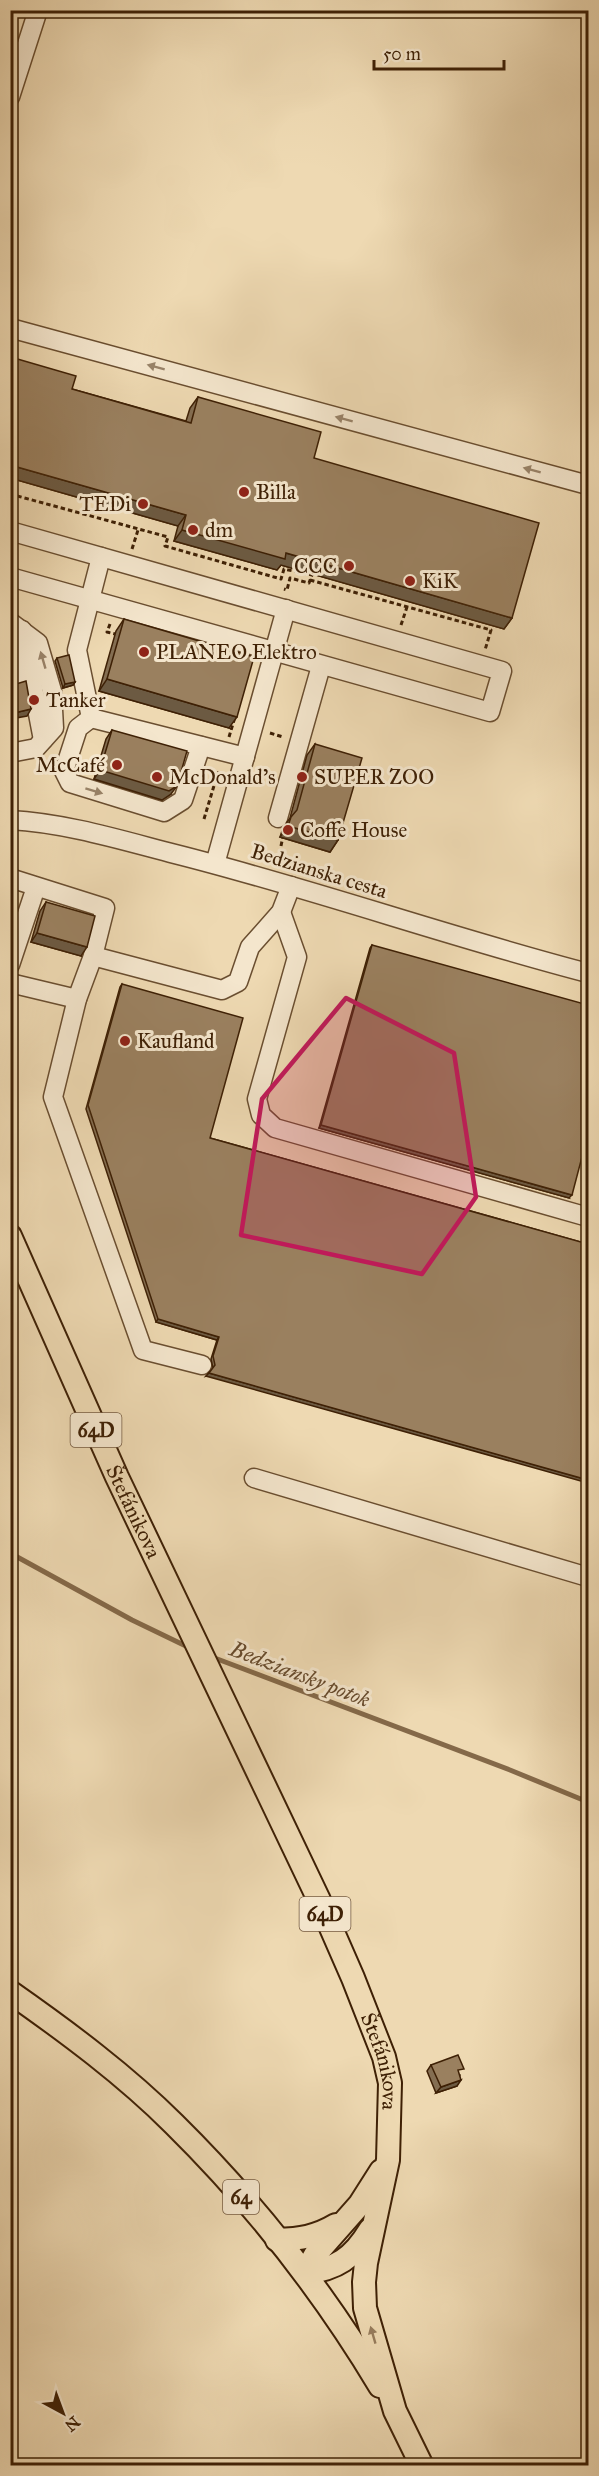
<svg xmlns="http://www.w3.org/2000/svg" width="599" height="2476" font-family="'IM FELL Great Primer',serif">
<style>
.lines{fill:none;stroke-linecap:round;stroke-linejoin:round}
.stream{stroke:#846949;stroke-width:5}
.minor-casing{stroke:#6a4e30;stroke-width:21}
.major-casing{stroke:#3e2005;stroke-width:26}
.path{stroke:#3e2005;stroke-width:3;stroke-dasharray:4.5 3;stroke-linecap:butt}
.minor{stroke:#f4e6cd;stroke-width:18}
.major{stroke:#eed9b2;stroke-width:22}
.wall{fill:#846e52;stroke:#3e2005;stroke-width:1.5}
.shaded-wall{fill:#6c5a42;stroke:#3e2005;stroke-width:1.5}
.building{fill:#9a805f;stroke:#3e2005;stroke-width:1.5}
.oneway{fill:#998369}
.oneway2{fill:#967c5c}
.marked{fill:#c2185b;fill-opacity:0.2;stroke:#c2185b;stroke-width:4.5;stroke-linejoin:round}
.poi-dot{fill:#8f2418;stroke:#f4e6cd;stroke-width:2}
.labels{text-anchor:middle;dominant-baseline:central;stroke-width:6;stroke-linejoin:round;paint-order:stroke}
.shield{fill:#f4e6cd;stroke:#755b41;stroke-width:1.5}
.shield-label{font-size:20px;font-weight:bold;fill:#3e2005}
.poi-label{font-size:21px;fill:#3e2005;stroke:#f4e6cd;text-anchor:start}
.street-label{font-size:21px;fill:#3e2005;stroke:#f4e6cd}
.water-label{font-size:22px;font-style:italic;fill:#674b2d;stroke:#f4e6cd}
</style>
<rect width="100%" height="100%" fill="#eed9b2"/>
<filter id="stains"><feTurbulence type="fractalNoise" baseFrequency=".00333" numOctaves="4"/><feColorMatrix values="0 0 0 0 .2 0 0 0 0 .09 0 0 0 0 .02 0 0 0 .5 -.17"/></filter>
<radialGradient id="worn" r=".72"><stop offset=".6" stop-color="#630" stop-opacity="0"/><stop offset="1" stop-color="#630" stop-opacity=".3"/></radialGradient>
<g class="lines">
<g class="stream">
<path d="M 10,1553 L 132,1620 L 190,1648"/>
<path d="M 212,1657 L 510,1770 L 588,1802"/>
</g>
<defs>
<g id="minor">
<path d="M 10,97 L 38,10"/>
<path d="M 10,328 L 588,485"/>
<path d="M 10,531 L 502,671 L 490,712 L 10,577"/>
<path d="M 10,622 L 38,643 L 52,691 L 54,728 L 36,748 L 10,753"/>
<path d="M 22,630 L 43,740"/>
<path d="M 10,655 L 16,678 L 10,680"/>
<path d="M 91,718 L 78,728 L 64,771 L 70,783 L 164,812 L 183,800 L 201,746"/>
<path d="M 91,718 L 77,650 L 101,557"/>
<path d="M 91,718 L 245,757"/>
<path d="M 278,818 L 321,666"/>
<path d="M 10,820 C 66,823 121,840 175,854 C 314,889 449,937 588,973"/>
<path d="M 215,864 L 286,609"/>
<path d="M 10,878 L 105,908 L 93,956 L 77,999 L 53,1097 L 143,1350 L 202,1365"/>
<path d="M 281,912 L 297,957 L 257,1099 L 261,1115 L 275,1128 L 588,1217"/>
<path d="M 93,956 L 222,990 L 238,982 L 250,947 L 281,912 L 291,886"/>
<path d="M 10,965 L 36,887"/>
<path d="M 10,983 L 77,999"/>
<path d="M 254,1478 L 588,1577"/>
</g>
<g id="major">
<path id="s1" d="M 10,1236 L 117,1477 L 318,1898 L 353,1978 L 384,2057 L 390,2083 L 388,2160 L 366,2263 L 364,2282 L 365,2308 L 395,2411 L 422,2466"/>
<path d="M 10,1992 C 67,2032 125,2075 174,2124 C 253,2202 323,2291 380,2386"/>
<path d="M 277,2240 C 300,2239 316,2237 336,2225"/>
<path d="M 305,2273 L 315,2255 L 360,2204 L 381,2171"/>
<path d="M 305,2273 C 337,2269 353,2258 370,2230"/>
</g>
</defs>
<use href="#minor" class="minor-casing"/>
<use href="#major" class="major-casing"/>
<g class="path">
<path d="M 10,494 L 168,537 L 165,546 L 281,579 L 284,569 L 312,575 L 309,583 L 290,578 L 287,590 L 284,589"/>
<path d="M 132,549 L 138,530"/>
<path d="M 310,580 L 491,630 L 485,650"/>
<path d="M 110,624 L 107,632 L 115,634"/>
<path d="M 401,625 L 407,607"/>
<path d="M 270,733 L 283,737"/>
<path d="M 229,737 L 235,717"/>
<path d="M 204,819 L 219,769"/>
<path d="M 281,846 L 283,836"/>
</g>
<use href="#minor" class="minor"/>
<use href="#major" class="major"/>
</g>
<g class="wall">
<path d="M 14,358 L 72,389 L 186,421 L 190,408 L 198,397 L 314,458 L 512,618 L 504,629 L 281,565 L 277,570 L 174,541 L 178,526 L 10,478 L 10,363 Z"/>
<path d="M 124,619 L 229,728 L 99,691 L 116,631 Z"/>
<path d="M 57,658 L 75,682 L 73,685 L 63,688 L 55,661 Z"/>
<path d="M 112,730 L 171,794 L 162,800 L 94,779 L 106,739 Z"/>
<path d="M 315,744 L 338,840 L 330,852 L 280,837 L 283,828 L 290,818 L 307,755 Z"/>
<path d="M 46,902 L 81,956 L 31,942 L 40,911 Z"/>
<path d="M 372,945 L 569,1198 L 319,1128 L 370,948 Z"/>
<path d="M 122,984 L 210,1138 L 588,1244 L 206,1376 L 213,1368 L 211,1359 L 217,1340 L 156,1322 L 86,1109 L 120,987 Z"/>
<path d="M 431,2065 L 460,2075 L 457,2086 L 436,2093 L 427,2071 Z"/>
</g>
<g class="shaded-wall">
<path d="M 10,465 L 186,515 L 178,526 L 10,478 Z"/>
<path d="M 182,530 L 286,553 L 512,618 L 504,629 L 281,565 L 277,570 L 174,541 Z"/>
<path d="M 107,679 L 237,717 L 229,728 L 99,691 Z"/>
<path d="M 75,682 L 73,685 L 63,688 L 65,684 Z"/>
<path d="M 31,709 L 27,716 L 10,719 L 10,714 Z"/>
<path d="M 100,770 L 177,786 L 171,794 L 162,800 L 94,779 Z"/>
<path d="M 288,826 L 338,840 L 330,852 L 280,837 Z"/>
<path d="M 37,933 L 87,947 L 81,956 L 31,942 Z"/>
<path d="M 321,1125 L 572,1195 L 569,1198 L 319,1128 Z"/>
<path d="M 158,1319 L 219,1337 L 217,1340 L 156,1322 Z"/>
<path d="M 209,1373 L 588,1480 L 588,1483 L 206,1376 Z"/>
<path d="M 461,2080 L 457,2086 L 436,2093 L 441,2087 Z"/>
</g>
<g class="building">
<path d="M 14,358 L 76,376 L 72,389 L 191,423 L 198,397 L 321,432 L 314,458 L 539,523 L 512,618 L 286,553 L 285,559 L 182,530 L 186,515 L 10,465 L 10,369 Z"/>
<path d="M 124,619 L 254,657 L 237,717 L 107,679 Z"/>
<path d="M 69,655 L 75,682 L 65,684 L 57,658 Z"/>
<path d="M 26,681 L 31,709 L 10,714 L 10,683 L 13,685 Z"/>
<path d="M 112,730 L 187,751 L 177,786 L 169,791 L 100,770 Z"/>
<path d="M 315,744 L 362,758 L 338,840 L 288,826 L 291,817 L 297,810 Z"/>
<path d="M 46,902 L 95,916 L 87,947 L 37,933 Z"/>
<path d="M 372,945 L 588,1005 L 588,1134 L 572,1195 L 321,1125 Z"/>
<path d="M 122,984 L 243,1018 L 210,1138 L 588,1244 L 588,1480 L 209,1373 L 215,1365 L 213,1356 L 219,1337 L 158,1319 L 88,1105 Z"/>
<path d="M 458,2055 L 464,2069 L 458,2070 L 461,2080 L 441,2087 L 431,2065 Z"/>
</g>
<defs><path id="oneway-solid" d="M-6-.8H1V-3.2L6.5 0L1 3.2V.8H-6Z" transform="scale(1.5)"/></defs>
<g class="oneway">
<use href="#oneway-solid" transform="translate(156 367) rotate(-165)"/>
<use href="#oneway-solid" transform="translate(344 419) rotate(-165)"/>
<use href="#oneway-solid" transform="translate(532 470) rotate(-165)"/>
<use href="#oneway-solid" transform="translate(43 660) rotate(-106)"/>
<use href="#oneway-solid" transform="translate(94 791) rotate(17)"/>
</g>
<use class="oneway2" href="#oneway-solid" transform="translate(373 2335) rotate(-106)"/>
<path class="marked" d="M 346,998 L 454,1053 L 476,1197 L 422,1274 L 241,1235 L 262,1099 Z"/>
<g class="poi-dot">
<circle cx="244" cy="492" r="6"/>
<circle cx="143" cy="504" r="6"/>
<circle cx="193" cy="530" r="6"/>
<circle cx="349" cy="566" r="6"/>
<circle cx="410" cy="581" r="6"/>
<circle cx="144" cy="652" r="6"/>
<circle cx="34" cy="700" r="6"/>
<circle cx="117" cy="765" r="6"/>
<circle cx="157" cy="777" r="6"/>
<circle cx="302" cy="777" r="6"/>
<circle cx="288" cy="830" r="6"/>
<circle cx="125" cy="1041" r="6"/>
</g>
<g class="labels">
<g class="shield">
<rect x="70.5" y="1413" width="51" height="34" rx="4.5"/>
<rect x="299.5" y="1897" width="51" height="34" rx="4.5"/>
<rect x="223" y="2180" width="36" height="34" rx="4.5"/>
</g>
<g class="shield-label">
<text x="96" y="1430">64D</text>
<text x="325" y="1914">64D</text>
<text x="241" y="2197">64</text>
</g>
<g class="poi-label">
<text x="256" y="492">Billa</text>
<text x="131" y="504" text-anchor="end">TEDi</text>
<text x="205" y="530">dm</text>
<text x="337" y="566" text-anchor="end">CCC</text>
<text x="422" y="581">KiK</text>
<text x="156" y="652">PLANEO Elektro</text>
<text x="46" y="700">Tanker</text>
<text x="105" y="765" text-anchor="end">McCafé</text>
<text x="169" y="777">McDonald's</text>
<text x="314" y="777">SUPER ZOO</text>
<text x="300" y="830">Coffe House</text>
<text x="137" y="1041">Kaufland</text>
</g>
<g class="street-label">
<text transform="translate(319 871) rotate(17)">Bedzianska cesta</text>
<text stroke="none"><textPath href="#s1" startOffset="302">Štefánikova</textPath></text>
<text stroke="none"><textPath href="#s1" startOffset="906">Štefánikova</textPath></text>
</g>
<g class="water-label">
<text transform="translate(300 1674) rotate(21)">Bedziansky potok</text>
</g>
</g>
<rect width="599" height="2476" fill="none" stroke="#eed9b2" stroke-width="36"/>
<rect x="12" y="12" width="575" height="2452" fill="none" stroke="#3e2005" stroke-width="3"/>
<rect x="18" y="18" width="563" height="2440" fill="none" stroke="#3e2005" stroke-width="1.5"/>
<g transform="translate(63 2413) rotate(139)" stroke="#f4e6cd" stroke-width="4.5" paint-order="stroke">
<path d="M0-4.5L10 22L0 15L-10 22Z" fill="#3e2005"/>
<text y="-9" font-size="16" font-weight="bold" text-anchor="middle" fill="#3e2005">N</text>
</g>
<path d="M374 60v9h130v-9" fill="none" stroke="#3e2005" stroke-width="3"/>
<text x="383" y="60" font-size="18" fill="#3e2005" stroke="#f4e6cd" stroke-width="4.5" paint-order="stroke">50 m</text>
<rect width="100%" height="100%" filter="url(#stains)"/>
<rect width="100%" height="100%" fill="url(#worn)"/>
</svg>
